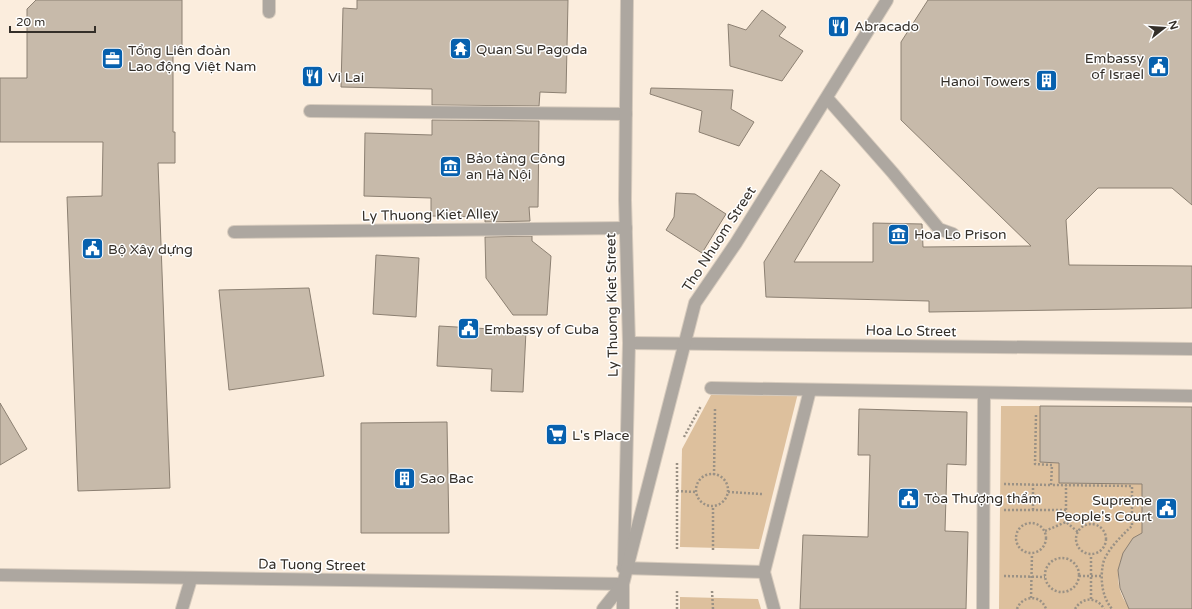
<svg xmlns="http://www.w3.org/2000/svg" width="1192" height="609" font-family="'Varela Round',sans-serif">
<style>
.green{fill:#ddc09d}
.building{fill:#c7baaa;stroke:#8c8072}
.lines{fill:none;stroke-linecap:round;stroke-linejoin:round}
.minor-casing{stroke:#d7cbbd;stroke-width:14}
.path{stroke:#9a9185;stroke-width:2.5;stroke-dasharray:2 2;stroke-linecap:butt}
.minor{stroke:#ada7a0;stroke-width:12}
.labels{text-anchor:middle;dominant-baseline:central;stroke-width:3;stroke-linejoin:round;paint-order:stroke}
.poi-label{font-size:14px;fill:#342f29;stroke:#fff;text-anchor:start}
.street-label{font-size:14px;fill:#342f29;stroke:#fff}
</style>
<rect width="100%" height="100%" fill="#fbeddd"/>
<g class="green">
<path d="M 719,392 L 798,393 L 759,549 L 680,547 L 682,449 L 711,395 Z"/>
<path d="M 1001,406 L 1040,406 L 1040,462 L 1059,463 L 1059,483 L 1142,484 L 1142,533 C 1117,550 1109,586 1131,609 L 999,609 Z"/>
<path d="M 680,597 L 758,599 L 761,609 L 680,609 Z"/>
</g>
<g class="building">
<path d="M 36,0 L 182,0 L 182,53 L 173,53 L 173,132 L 175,132 L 175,163 L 158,163 L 170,488 L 78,491 L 67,197 L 102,196 L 103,142 L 0,142 L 0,78 L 27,78 L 27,9 Z"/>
<path d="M 357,0 L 568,0 L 566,93 L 540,92 L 539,106 L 432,105 L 432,89 L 341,87 L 343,8 L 357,9 Z"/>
<path d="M 928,0 L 1192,0 L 1192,205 L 1172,188 L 1098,188 L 1066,220 L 1069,265 L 1192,266 L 1192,308 L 929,312 L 929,301 L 766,297 L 764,262 L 821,170 L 840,185 L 794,262 L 873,262 L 873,223 L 922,224 L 923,247 L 1031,246 L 901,120 L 901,42 Z"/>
<path d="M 762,10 L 786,27 L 779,36 L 803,51 L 782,81 L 730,66 L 728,24 L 746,30 Z"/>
<path d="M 651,88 L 733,90 L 731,109 L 754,122 L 739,146 L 699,132 L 702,111 L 650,94 Z"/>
<path d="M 432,120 L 539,121 L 538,207 L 529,207 L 530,221 L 485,222 L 485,217 L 431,216 L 431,198 L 364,196 L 365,133 L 432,135 Z"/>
<path d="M 676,193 L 695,194 L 726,214 L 702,253 L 666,230 L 674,217 Z"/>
<path d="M 532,236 L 532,241 L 551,256 L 547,315 L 513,315 L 486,278 L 485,237 Z"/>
<path d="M 376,255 L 419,258 L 416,317 L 373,314 Z"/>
<path d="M 309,288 L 324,376 L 229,390 L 219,290 Z"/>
<path d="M 439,326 L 526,331 L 523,392 L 491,391 L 492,369 L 437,366 Z"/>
<path d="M 0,403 L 27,449 L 0,465 Z"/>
<path d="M 1040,406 L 1192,407 L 1192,609 L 1129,609 L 1120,588 L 1118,570 L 1123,553 L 1133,538 L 1142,533 L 1142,484 L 1059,483 L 1059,463 L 1040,462 Z"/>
<path d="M 859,409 L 967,412 L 966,465 L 947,464 L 945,531 L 968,532 L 966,609 L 800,609 L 803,535 L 868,537 L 870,455 L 858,455 Z"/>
<path d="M 447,422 L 449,533 L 361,533 L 361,423 Z"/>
</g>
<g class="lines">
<defs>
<g id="minor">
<path d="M 269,12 L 269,0"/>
<path d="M 827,98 L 893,173 L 939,229 L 953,234"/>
<path d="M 310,111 L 626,114"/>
<path d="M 234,232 L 626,228"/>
<path d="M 629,343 L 1192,349"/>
<path d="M 711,388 L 1192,396"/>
<path d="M 624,564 L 629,343 L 625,200 L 627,0"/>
<path d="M 623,568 L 764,572"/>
<path d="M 0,575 L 623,584"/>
<path d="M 182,609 L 191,579"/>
<path d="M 603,609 L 623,584 L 695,303 L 736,243 L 887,0"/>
<path d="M 623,609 L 623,582"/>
<path d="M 774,609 L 764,572 L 810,390"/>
<path d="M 983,609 L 984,393"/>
</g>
</defs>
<use href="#minor" class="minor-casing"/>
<g class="path">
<path d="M 1036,415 L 1035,464 L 1052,465 L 1051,485 L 1132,486 L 1132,526 C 1123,534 1105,552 1103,564 C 1100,579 1102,597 1112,609"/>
<path d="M 684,437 L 701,406"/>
<circle cx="712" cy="490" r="16"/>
<path d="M 714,475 L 715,409"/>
<path d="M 1004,484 L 1051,485"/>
<path d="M 1033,484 L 1033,510"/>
<path d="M 677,491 L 696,492"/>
<path d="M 728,492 L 762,494"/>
<path d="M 1004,510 L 1066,510"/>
<path d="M 1066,522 L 1066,485"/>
<circle cx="1031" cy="538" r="15"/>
<circle cx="1091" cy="539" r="15"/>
<path d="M 1045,531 L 1066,522 L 1078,532"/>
<path d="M 677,549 L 677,462"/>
<path d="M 713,550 L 713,507"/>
<circle cx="1062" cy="575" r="17"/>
<path d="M 1004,576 L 1045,577"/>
<path d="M 1079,576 L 1103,576"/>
<path d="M 712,591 L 713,609"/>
<path d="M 1031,598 L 1032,554"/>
<path d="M 1091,599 L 1091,555"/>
<path d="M 677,609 L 677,590"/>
<path d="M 1017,609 C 1022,595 1041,594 1046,609"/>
<path d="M 1075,609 C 1082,597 1097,596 1104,609"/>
</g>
<use href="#minor" class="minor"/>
</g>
<defs>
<symbol id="restaurant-square" viewBox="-11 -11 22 22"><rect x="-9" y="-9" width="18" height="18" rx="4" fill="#0660ae" stroke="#fff"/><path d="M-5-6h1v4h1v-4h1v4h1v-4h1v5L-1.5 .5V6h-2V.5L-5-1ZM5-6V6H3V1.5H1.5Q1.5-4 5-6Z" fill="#fff"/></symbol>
<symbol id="temple-square" viewBox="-11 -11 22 22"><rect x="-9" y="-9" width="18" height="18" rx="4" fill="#0660ae" stroke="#fff"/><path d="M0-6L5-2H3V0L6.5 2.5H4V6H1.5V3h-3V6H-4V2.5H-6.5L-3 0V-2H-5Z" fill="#fff"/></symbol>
<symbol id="office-square" viewBox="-11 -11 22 22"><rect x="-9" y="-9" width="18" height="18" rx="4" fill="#0660ae" stroke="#fff"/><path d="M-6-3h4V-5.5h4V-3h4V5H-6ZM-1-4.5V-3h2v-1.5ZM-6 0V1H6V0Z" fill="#fff"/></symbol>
<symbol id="civic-square" viewBox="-11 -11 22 22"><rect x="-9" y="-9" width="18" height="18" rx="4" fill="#0660ae" stroke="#fff"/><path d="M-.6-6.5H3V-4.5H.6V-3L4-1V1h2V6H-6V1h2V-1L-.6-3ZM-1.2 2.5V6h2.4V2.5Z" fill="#fff"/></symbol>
<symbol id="building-square" viewBox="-11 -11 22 22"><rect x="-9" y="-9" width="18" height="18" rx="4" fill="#0660ae" stroke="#fff"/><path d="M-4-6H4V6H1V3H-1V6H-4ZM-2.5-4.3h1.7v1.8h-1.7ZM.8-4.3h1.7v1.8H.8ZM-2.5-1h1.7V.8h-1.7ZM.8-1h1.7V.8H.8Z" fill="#fff"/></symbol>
<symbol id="museum-square" viewBox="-11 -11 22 22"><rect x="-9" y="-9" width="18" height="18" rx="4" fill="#0660ae" stroke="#fff"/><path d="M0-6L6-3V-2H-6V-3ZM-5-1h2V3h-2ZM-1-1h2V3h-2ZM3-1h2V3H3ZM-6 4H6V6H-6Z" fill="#fff"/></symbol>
<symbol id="supermarket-square" viewBox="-11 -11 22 22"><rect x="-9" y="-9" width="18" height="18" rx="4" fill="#0660ae" stroke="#fff"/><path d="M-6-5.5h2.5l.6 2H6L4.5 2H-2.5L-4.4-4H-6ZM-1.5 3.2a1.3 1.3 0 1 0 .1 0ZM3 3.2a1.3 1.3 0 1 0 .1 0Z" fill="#fff"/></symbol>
</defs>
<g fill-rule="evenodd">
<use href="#restaurant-square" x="826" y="14" width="25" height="25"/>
<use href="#temple-square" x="448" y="36" width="25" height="25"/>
<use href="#office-square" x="100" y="46" width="25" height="25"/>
<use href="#civic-square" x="1146" y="54" width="25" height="25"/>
<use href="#restaurant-square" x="300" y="64" width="25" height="25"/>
<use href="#building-square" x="1034" y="68" width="25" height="25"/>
<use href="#museum-square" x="438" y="154" width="25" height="25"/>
<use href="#museum-square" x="886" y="222" width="25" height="25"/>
<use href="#civic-square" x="80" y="236" width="25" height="25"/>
<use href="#civic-square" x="456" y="316" width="25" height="25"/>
<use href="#supermarket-square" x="544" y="422" width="25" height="25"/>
<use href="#building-square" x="392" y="466" width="25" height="25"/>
<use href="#civic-square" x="896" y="486" width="25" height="25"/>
<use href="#civic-square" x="1154" y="496" width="25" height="25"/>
</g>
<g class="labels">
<g class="poi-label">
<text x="854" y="26">Abracado</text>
<text x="476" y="49">Quan Su Pagoda</text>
<text x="128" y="50">Tổng Liên đoàn<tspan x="128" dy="16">Lao động Việt Nam</tspan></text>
<text x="1144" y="58" text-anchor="end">Embassy<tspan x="1144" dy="16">of Israel</tspan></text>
<text x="328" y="77">Vi Lai</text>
<text x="1030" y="81" text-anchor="end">Hanoi Towers</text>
<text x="466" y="158">Bảo tàng Công<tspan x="466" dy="16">an Hà Nội</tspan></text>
<text x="914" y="234">Hoa Lo Prison</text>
<text x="108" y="249">Bộ Xây dựng</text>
<text x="484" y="329">Embassy of Cuba</text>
<text x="572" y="435">L's Place</text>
<text x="420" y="478">Sao Bac</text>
<text x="924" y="498">Tòa Thượng thẩm</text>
<text x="1152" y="500" text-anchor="end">Supreme<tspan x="1152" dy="16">People's Court</tspan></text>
</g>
<g class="street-label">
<text transform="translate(430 215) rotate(-1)">Ly Thuong Kiet Alley</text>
<text transform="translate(719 239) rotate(-57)">Tho Nhuom Street</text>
<text transform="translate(612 305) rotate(-91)">Ly Thuong Kiet Street</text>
<text transform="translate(911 331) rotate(1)">Hoa Lo Street</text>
<text transform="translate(312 565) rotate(1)">Da Tuong Street</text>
</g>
</g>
<g transform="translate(1164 28) rotate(73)" stroke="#ffffff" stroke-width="3" paint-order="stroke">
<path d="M0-3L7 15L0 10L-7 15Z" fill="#342f29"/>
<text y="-6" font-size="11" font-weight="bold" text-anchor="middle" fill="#342f29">N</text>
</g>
<path d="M10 26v6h85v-6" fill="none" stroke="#342f29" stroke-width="2"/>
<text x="16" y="26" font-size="12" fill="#342f29" stroke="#ffffff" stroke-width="3" paint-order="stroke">20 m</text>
</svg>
